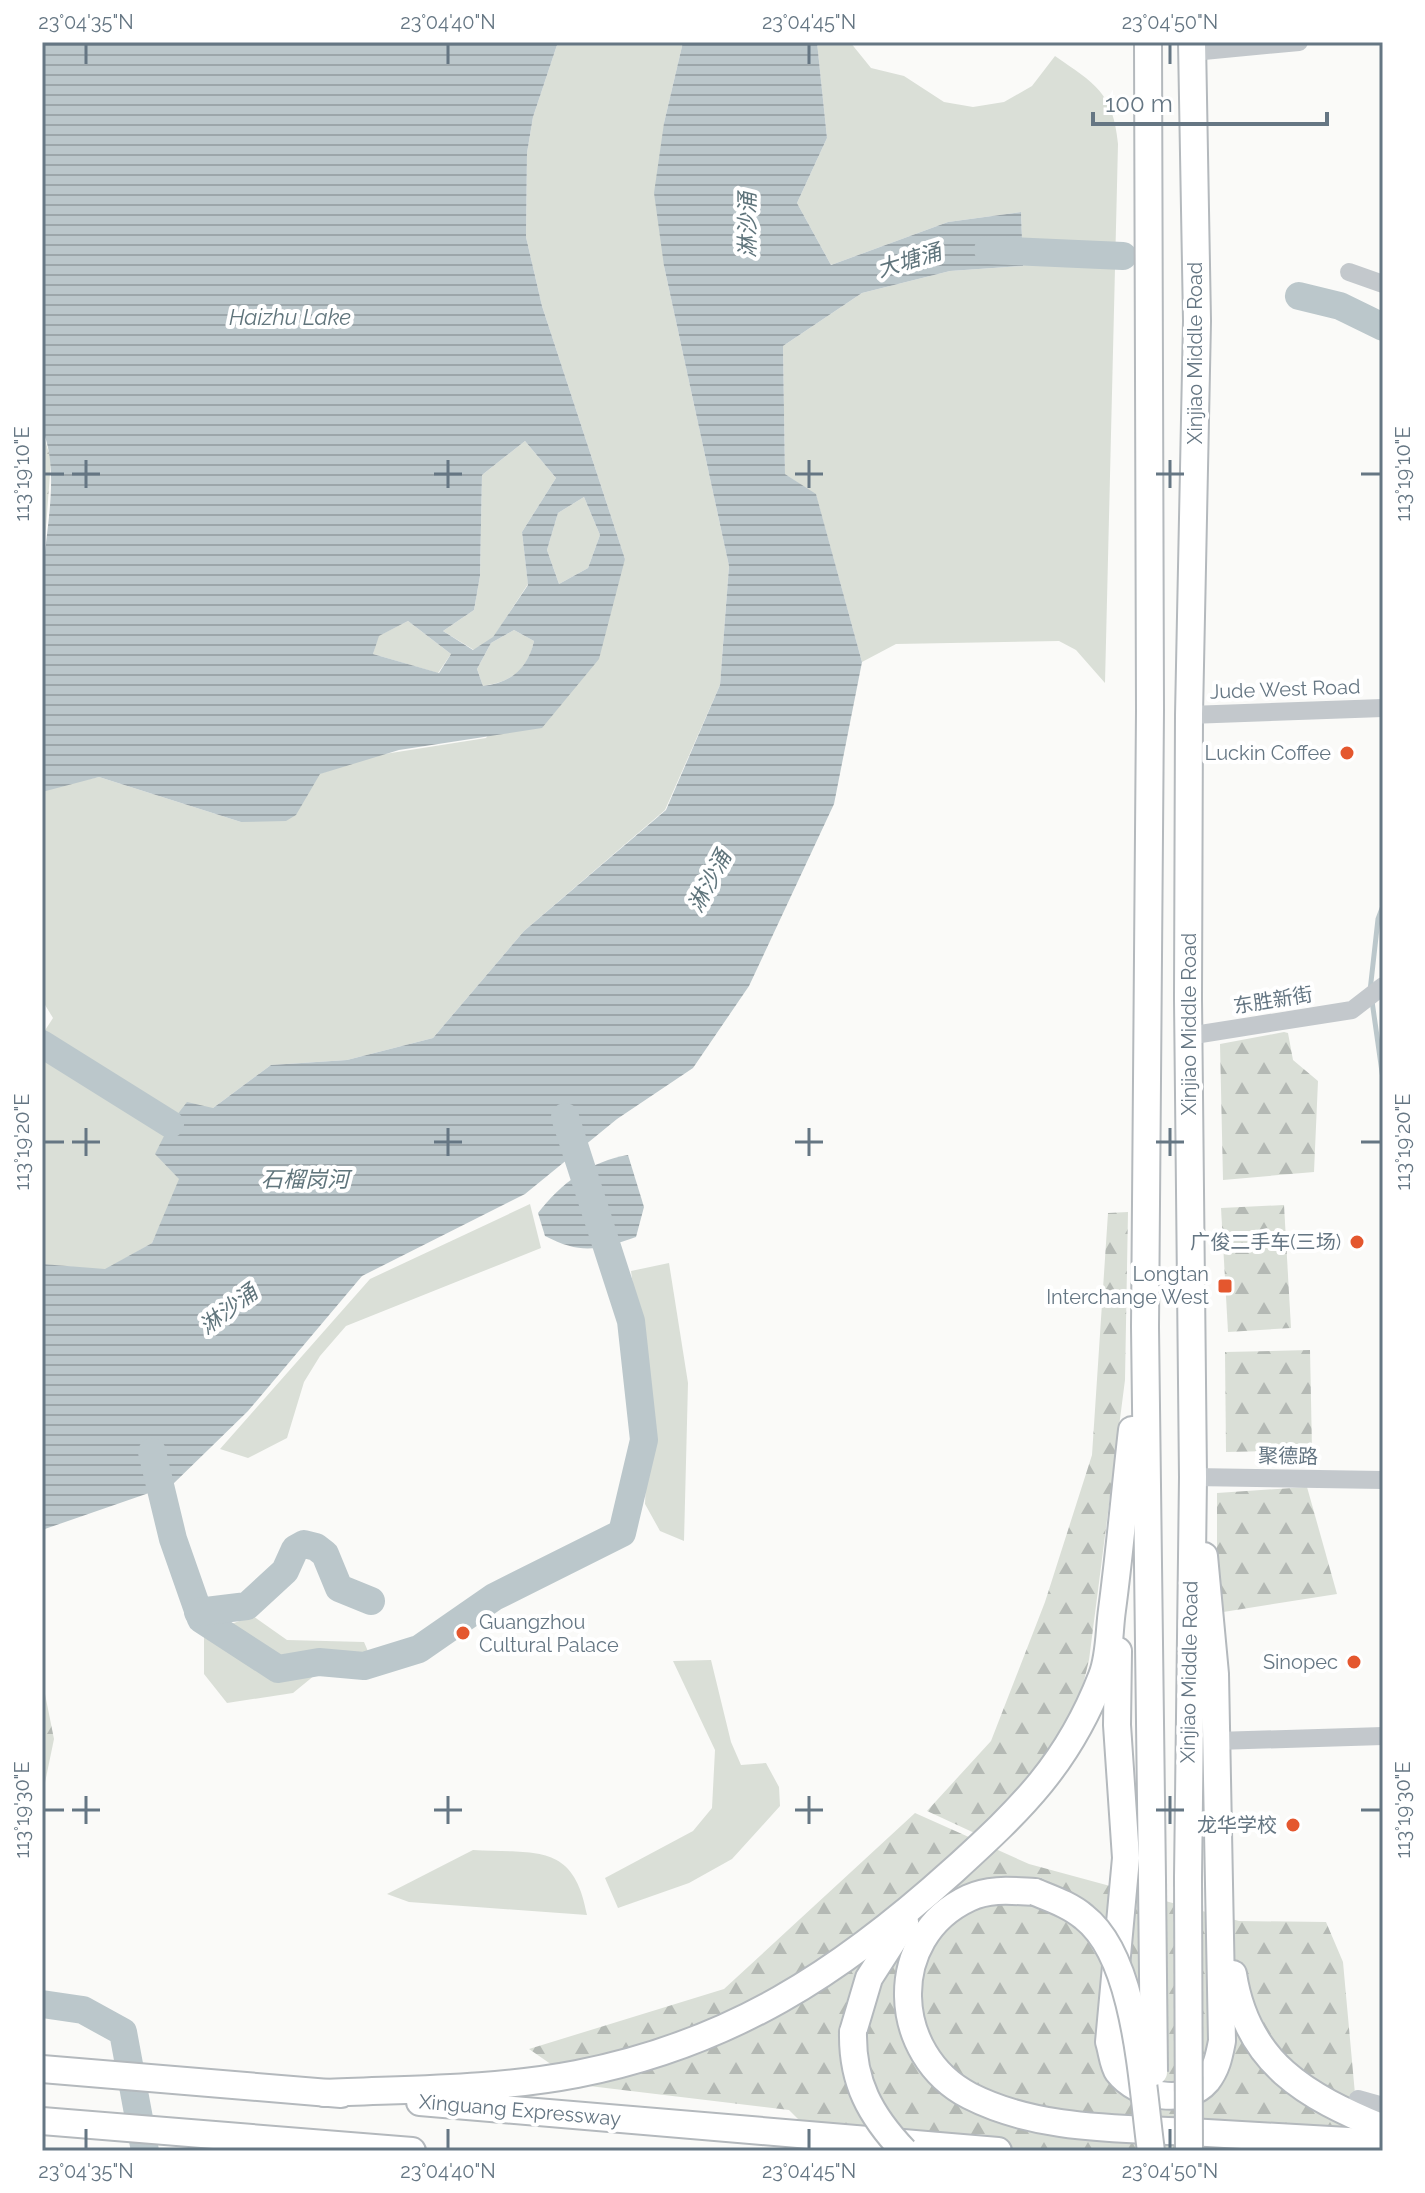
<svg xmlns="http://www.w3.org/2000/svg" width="1425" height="2193" font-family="Raleway,'Noto Sans SC',sans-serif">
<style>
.green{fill:#dadfd7}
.forest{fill:url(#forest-firs)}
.water{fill:url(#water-rules);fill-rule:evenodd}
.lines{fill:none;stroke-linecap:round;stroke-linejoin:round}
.stream{stroke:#bbc7cb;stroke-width:5}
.river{stroke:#bbc7cb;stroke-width:28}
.highway-casing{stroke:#b4b9bd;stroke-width:30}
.minor{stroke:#c3c8cc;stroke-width:18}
.highway{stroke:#fff;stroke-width:26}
.highway-bridge-casing{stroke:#b4b9bd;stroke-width:30;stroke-linecap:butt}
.highway-bridge{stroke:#fff;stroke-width:26}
.ticks{fill:none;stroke:#657683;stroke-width:3}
.poi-dot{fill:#e4572e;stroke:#fff;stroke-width:3}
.labels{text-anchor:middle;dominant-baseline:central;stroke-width:8;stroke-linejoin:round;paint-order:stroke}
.street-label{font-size:20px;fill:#657683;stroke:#fff}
.poi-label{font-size:20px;fill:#657683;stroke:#fff;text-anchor:end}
.water-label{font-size:22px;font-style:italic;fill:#60757c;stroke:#fff}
.neatline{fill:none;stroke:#657683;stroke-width:3}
.ticks-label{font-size:20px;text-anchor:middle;fill:#657683}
</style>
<defs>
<pattern id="forest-firs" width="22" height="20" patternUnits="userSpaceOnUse" patternTransform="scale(2)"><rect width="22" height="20" fill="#dadfd7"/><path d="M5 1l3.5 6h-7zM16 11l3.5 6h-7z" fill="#b4b9b4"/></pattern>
<pattern id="water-rules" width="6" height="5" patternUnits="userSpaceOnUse" patternTransform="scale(2)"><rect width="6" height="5" fill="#bbc7cb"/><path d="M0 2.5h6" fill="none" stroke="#9ca6aa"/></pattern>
</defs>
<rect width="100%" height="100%" fill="#fafaf8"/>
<g class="green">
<path d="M 558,42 L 683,42 L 664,123 L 664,266 L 729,566 L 720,685 L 665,810 L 524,931 L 433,1038 L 347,1060 L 271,1065 L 213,1108 L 152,1243 L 105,1270 L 42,1264 L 42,1035 L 53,1018 L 42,1000 L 42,792 L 45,788 L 99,777 L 241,822 L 319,774 L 372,756 L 486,738 L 625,559 L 542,306 L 526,237 L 527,153 L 533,117 Z"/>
<path d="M 817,42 L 850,42 L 871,68 L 904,76 L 944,102 L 973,107 L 1004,102 L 1032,86 L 1055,56 C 1095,84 1113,92 1118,144 L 1105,683 L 1076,650 L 1059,641 L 896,644 L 862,662 L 816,495 L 785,474 L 783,346 L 862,293 L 950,271 L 1023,266 L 1021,212 L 948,222 L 831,265 L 797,203 L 827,138 Z"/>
<path d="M 525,441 L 556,478 L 522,532 L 528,584 L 493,638 L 474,650 L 443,631 L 474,610 L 480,576 L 482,475 Z"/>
<path d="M 584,497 L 600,535 L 588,568 L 559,584 L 547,550 L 558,513 Z"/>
<path d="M 408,621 L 451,654 L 438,673 L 373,654 L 378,636 Z"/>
<path d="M 514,630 L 534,641 C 528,669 512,682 483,686 L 477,669 L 491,643 Z"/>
<path d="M 530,1204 L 541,1248 L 346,1326 L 320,1356 L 304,1382 L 287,1438 L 248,1458 L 220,1449 L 370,1279 Z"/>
<path d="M 669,1263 L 688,1383 L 684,1541 L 660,1531 L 645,1504 L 649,1406 L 631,1271 Z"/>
<path d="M 253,1616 L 287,1640 L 364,1642 L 378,1675 L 315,1675 L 293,1693 L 227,1703 L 204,1674 L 204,1634 Z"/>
<path d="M 711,1660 L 731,1742 L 741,1765 L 766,1763 L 779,1787 L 780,1806 L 732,1859 L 689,1883 L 618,1908 L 605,1878 L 693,1831 L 712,1808 L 715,1750 L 673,1661 Z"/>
<path d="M 473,1850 C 534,1854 574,1841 587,1915 L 409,1902 L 387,1894 Z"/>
</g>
<g class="forest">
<path d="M 42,429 L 51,460 L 42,582 Z"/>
<path d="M 1284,1032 L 1288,1033 L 1293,1060 L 1318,1081 L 1314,1172 L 1223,1180 L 1220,1044 Z"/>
<path d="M 1284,1205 L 1291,1328 L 1228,1332 L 1221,1208 Z"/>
<path d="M 1128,1212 L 1125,1380 L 1089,1660 L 1071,1734 L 981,1836 L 927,1811 L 991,1741 L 1045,1602 L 1092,1455 L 1108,1213 Z"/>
<path d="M 1310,1350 L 1312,1450 L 1226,1452 L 1225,1352 Z"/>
<path d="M 1307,1487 L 1337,1594 L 1217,1613 L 1217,1493 Z"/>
<path d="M 42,1679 L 54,1739 L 42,1797 Z"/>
<path d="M 915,1813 L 1029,1864 L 1239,1921 L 1326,1922 L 1343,1962 L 1356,2105 L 1383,2151 L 830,2151 L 789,2110 L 581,2085 L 529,2049 L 724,1989 Z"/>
</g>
<g class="water">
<path d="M 42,42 L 558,42 L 533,117 L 527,153 L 526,237 L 542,306 L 625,559 L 599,659 L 542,728 L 399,750 L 320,774 L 296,815 L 286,821 L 241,822 L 99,777 L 42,792 C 42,724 41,656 42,588 C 43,541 62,473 42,429 ZM 525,441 L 556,478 L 522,532 L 528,585 L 493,637 L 473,650 L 443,631 L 474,610 L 480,576 L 482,475 ZM 584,497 L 600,535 L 588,568 L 559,584 L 547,550 L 558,513 ZM 408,621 L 451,654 L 439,673 L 373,654 L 379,636 ZM 514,630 L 534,641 C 528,668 511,683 483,686 L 477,669 L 491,643 Z"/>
<path d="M 683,42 L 817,42 L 827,138 L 797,203 L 831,265 L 948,222 L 1021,212 L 1023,266 L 950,271 L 862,293 L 783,346 L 785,474 L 816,494 L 862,662 L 834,804 L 749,986 L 693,1068 L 617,1119 L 525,1194 L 362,1276 L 248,1411 L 172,1485 L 42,1530 L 42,1264 L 105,1269 L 152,1243 L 179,1179 L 155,1154 L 170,1124 L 187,1102 L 213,1108 L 271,1065 L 347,1060 L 433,1038 L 524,931 L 666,810 L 720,685 L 729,566 L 664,266 L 654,193 L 664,123 Z"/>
<path d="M 628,1155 L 644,1207 L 636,1237 C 598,1250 582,1255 545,1236 L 538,1213 C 561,1183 591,1161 628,1155 Z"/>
</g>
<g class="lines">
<g class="stream">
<path d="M 1370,991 L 1378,919 L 1383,906"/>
<path d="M 1372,1001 L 1383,1079"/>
</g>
<g class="river">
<path d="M 988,250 L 1123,256"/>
<path d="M 1299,296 L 1340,306 L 1383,327"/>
<path d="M 42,1044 L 170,1124"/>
<path d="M 152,1452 L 173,1539 L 201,1619 L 278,1669 L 319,1662 L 364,1666 L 419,1649 L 494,1597 L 622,1533 L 644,1440 L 631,1321 L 565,1117"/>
<path d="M 198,1612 L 247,1606 L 285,1571 L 295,1549 L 304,1544 L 316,1547 L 325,1554 L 339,1588 L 371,1601"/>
<path d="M 42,2004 L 83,2010 L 123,2032 L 145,2151"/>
</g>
<defs>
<g id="highway">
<path d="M 1148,42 L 1150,710 L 1145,1327 L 1152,1880"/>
<path d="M 1118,1651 L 1117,1725 L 1126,1858 L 1109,2042 C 1112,2051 1113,2065 1118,2072 C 1137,2097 1186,2106 1207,2081 C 1217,2068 1219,2056 1222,2041 L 1215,1674 L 1204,1556"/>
<path d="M 1188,1878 L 1193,1477 L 1188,999 L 1189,715 L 1197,321 L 1192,42"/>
<path d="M 1035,1892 C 1013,1891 990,1888 969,1898 C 885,1937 890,2055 970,2096 C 1037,2130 1116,2128 1190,2132 C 1254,2136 1319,2139 1383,2143"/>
<path d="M 1233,1974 C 1247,2064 1306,2096 1383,2128"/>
<path d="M 853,2032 L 869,1978 L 905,1922"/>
<path d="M 42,2069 L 341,2094"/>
<path d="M 324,2093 C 408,2089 494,2090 577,2074 C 730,2044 840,1973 954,1870 C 1022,1808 1068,1764 1102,1676 C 1110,1656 1109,1631 1112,1610 C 1120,1550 1125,1490 1132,1430"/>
<path d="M 420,2102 L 998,2151"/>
<path d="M 42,2121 L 412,2151"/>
</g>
</defs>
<use href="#highway" class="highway-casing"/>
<g class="minor">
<path d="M 1193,52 L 1299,42"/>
<path d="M 1349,272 L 1383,284"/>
<path d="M 1189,715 L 1383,708"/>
<path d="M 1188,1036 L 1352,1010 L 1383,986"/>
<path d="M 1193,1477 L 1383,1480"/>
<path d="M 1216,1741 L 1383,1736"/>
<path d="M 1358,2099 L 1383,2106"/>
</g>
<use href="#highway" class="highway"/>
<defs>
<g id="highway-bridge">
<path d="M 1188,1878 L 1189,2151"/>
<path d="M 1152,1880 L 1154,2072"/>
<path d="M 1035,1892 C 1052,1899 1070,1905 1084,1917 C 1138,1959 1142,2088 1151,2151"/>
<path d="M 853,2032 C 852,2082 870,2115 904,2151"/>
</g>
</defs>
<use href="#highway-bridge" class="highway-bridge-casing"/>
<use href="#highway-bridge" class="highway-bridge"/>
</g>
<path class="ticks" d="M 86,44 L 86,64M 448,44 L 448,64M 809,44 L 809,64M 1170,44 L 1170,64M 86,460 L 86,488M 448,460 L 448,488M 809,460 L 809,488M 1170,460 L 1170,488M 44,474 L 64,474M 72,474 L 100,474M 434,474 L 462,474M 795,474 L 823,474M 1156,474 L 1184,474M 1361,474 L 1381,474M 86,1128 L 86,1156M 448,1128 L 448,1156M 809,1128 L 809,1156M 1170,1128 L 1170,1156M 44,1142 L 64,1142M 72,1142 L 100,1142M 434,1142 L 462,1142M 795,1142 L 823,1142M 1156,1142 L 1184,1142M 1361,1142 L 1381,1142M 86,1796 L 86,1824M 448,1796 L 448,1824M 809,1796 L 809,1824M 1170,1796 L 1170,1824M 44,1810 L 64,1810M 72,1810 L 100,1810M 434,1810 L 462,1810M 795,1810 L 823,1810M 1156,1810 L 1184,1810M 1361,1810 L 1381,1810M 86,2129 L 86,2149M 448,2129 L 448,2149M 809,2129 L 809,2149M 1170,2129 L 1170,2149"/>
<g class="poi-dot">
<circle cx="1347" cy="753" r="8"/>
<circle cx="1357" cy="1242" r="8"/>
<rect x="1217" y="1278" width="16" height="16" rx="4"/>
<circle cx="463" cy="1633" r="8"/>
<circle cx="1354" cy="1662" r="8"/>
<circle cx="1293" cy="1825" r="8"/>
</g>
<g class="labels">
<g class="street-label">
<text transform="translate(1195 353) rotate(-90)">Xinjiao Middle Road</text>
<text transform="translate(1285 689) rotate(-2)">Jude West Road</text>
<text transform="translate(1273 1000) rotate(-9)">东胜新街</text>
<text transform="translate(1189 1024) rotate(-90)">Xinjiao Middle Road</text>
<text transform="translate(1288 1456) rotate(1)">聚德路</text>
<text transform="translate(1189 1672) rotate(-89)">Xinjiao Middle Road</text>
<text transform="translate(520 2110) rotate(5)">Xinguang Expressway</text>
</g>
<g class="poi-label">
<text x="1331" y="753">Luckin Coffee</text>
<text x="1341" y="1242">广俊二手车(三场)</text>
<text x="1209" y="1274">Longtan<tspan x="1209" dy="23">Interchange West</tspan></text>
<text x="479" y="1622" text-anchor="start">Guangzhou<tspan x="479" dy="23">Cultural Palace</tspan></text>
<text x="1338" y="1662">Sinopec</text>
<text x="1277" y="1825">龙华学校</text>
</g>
<g class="water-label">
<text transform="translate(747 225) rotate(-90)">淋沙涌</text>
<text transform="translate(909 260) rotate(-17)">大塘涌</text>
<text x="290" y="317">Haizhu Lake</text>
<text transform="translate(709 881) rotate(-62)">淋沙涌</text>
<text x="305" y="1179">石榴岗河</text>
<text transform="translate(228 1309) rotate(-37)">淋沙涌</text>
</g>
</g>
<rect width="1425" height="2193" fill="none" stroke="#ffffff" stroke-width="88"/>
<path d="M1093 112v12h234v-12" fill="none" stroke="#657683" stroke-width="4"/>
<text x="1105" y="112" font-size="24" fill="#657683" stroke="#ffffff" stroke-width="6" paint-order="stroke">100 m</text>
<rect x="44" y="44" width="1337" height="2105" class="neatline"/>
<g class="ticks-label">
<text x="86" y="29">23°04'35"N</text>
<text x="448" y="29">23°04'40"N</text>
<text x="809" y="29">23°04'45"N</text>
<text x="1170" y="29">23°04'50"N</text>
<text transform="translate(1403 474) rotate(-90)" y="7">113°19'10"E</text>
<text transform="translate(22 474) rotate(-90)" y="7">113°19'10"E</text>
<text transform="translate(1403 1142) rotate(-90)" y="7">113°19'20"E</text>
<text transform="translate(22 1142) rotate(-90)" y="7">113°19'20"E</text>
<text transform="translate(22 1810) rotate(-90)" y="7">113°19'30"E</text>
<text transform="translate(1403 1810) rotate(-90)" y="7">113°19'30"E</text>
<text x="86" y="2178">23°04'35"N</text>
<text x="448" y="2178">23°04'40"N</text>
<text x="809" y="2178">23°04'45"N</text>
<text x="1170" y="2178">23°04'50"N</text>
</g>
</svg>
